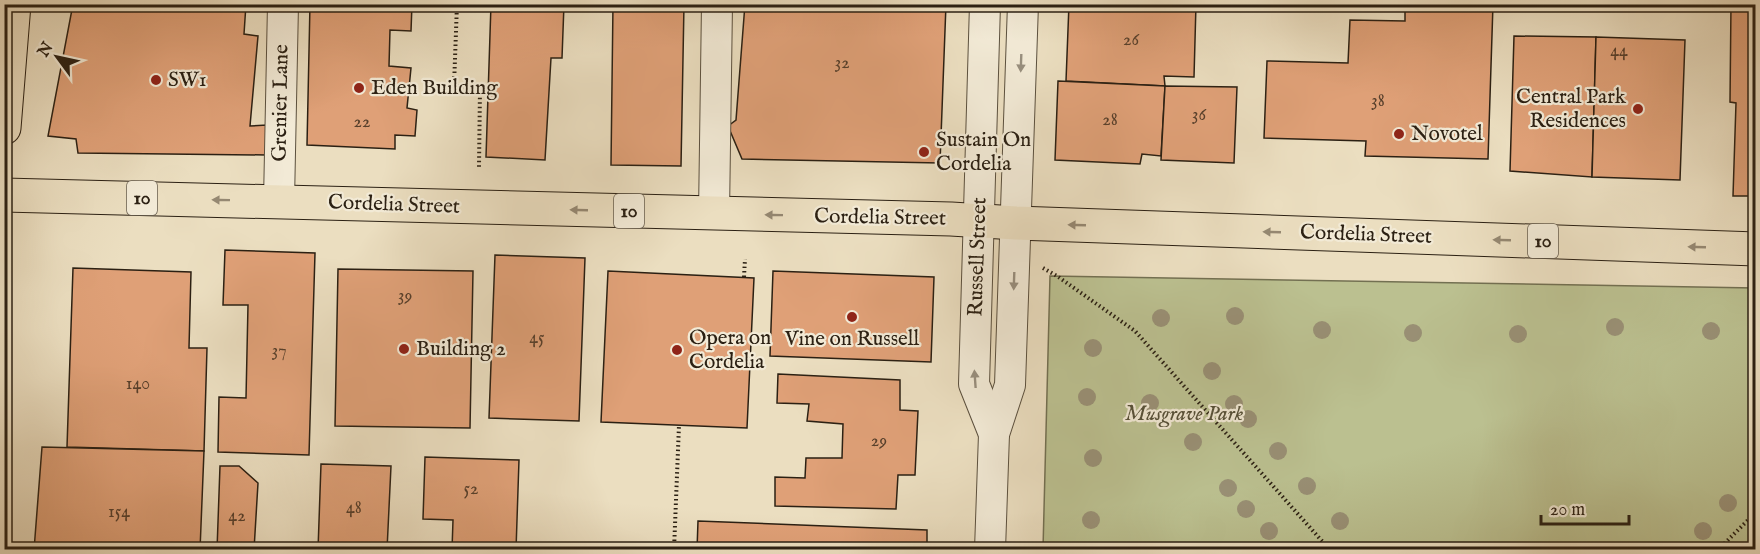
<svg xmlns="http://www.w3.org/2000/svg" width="1760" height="554" font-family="'IM FELL English',serif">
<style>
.green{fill:#bbc090;stroke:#737052;stroke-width:1.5}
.building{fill:#dfa077;stroke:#2b2013;stroke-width:1.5}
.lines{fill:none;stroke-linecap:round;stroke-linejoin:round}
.minor-casing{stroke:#5b503e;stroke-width:32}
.major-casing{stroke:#2b2013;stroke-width:35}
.path{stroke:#2b2013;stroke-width:4;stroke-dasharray:1.5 3;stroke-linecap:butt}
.minor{stroke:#f2ead6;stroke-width:30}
.major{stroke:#ebdec0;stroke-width:33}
.tree{fill:#999075}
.oneway{fill:#988f7e}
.oneway2{fill:#958872}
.poi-dot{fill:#8f2418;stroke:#f2ead6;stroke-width:2}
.labels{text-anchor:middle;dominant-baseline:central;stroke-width:4.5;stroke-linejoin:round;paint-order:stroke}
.number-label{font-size:18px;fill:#58402c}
.shield{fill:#f2ead6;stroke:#675d4e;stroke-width:1.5}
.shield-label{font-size:20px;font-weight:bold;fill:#2b2013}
.poi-label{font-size:21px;fill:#2b2013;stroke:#f2ead6;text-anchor:start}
.street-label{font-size:21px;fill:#2b2013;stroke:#f2ead6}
.park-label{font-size:21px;font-style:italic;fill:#565038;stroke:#f2ead6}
</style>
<rect width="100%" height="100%" fill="#ebdec0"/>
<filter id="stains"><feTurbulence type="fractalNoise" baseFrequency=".00333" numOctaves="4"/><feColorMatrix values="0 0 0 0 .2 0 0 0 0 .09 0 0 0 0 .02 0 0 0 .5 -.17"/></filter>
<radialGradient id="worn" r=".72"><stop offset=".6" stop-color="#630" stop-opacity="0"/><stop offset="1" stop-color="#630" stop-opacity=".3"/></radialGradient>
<path class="green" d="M 1050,276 L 1755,288 L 1755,549 L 1043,549 Z"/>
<g class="building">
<path d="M 73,4 L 246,4 L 244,34 L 258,36 L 250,126 L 267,125 L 266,155 L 78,153 L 76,139 L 48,136 Z"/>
<path d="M 310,4 L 412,4 L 411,31 L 390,30 L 389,66 L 411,68 L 407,108 L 417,110 L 415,136 L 395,135 L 395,149 L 307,145 Z"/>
<path d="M 491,4 L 564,4 L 562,58 L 551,58 L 545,160 L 486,157 Z"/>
<path d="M 613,4 L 684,4 L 681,166 L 611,165 Z"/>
<path d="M 745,4 L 880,6 L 881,4 L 946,4 L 940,163 L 742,159 L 728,126 L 736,120 Z"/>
<path d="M 1069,4 L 1196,4 L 1194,77 L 1164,76 L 1165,86 L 1066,81 Z"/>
<path d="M 1405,4 L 1493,4 L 1488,159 L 1365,156 L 1366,141 L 1264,138 L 1267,61 L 1348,63 L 1350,20 L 1405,21 Z"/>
<path d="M 1731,4 L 1756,4 L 1756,196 L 1733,196 L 1736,103 L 1730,102 Z"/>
<path d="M 1514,36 L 1596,37 L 1592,177 L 1510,171 Z"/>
<path d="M 1596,37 L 1685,40 L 1680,180 L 1592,177 Z"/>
<path d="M 1058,81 L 1165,86 L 1161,156 L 1142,154 L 1140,164 L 1055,160 Z"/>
<path d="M 1165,86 L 1237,87 L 1234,163 L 1161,160 Z"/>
<path d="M 225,250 L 315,253 L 309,455 L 218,452 L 219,397 L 246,398 L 248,305 L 223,305 Z"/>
<path d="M 495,255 L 585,258 L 579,421 L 489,418 Z"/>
<path d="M 73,268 L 191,272 L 189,348 L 207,348 L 204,451 L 67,447 Z"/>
<path d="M 338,269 L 473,271 L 470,428 L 335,426 Z"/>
<path d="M 608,271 L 754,278 L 747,428 L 601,422 Z"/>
<path d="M 773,271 L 934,277 L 931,362 L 770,356 Z"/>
<path d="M 778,374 L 900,380 L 900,410 L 918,411 L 915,475 L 898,475 L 896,509 L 775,506 L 775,477 L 805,478 L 806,458 L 842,458 L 843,424 L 807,421 L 809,404 L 777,403 Z"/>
<path d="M 42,447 L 204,451 L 200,550 L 34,550 Z"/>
<path d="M 425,457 L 519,460 L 516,550 L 452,550 L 453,520 L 423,519 Z"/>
<path d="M 321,464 L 391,466 L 387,550 L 318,550 Z"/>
<path d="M 220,466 L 239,466 L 258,483 L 254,550 L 217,550 Z"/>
<path d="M 698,521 L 927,530 L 927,550 L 697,550 Z"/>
</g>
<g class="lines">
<defs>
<g id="minor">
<path d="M 985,4 L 974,384 L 994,434"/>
<path d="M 279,201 L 283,4"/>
<path d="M 714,214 L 717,4"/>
<path d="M 990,550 L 994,434 L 1010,385 L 1023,4"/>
</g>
<g id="major">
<path d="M 4,128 L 14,4"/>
<path d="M 4,195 L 951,219 L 1016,223 L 1756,249"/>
</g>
</defs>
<use href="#minor" class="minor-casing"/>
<use href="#major" class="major-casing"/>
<g class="path">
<path d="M 457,4 L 454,86 L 480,89 L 479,167"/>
<path d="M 1043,268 L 1057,276 L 1135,331 L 1330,550"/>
<path d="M 744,277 L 745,259"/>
<path d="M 674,550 L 679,425"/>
<path d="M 1718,550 L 1756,512"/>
</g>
<use href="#minor" class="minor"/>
<use href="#major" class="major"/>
</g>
<g class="tree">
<circle cx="1235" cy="316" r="9"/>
<circle cx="1161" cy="318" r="9"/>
<circle cx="1615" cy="327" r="9"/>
<circle cx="1322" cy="330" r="9"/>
<circle cx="1711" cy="331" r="9"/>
<circle cx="1413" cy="333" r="9"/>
<circle cx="1518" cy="334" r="9"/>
<circle cx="1093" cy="348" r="9"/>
<circle cx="1212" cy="371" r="9"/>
<circle cx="1087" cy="397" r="9"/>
<circle cx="1150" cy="403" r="9"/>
<circle cx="1234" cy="404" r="9"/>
<circle cx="1248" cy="419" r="9"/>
<circle cx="1193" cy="442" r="9"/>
<circle cx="1278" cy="451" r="9"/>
<circle cx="1093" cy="458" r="9"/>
<circle cx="1307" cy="486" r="9"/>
<circle cx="1228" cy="488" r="9"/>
<circle cx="1728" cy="503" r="9"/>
<circle cx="1246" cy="509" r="9"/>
<circle cx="1091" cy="520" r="9"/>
<circle cx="1340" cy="521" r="9"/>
<circle cx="1269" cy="531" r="9"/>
<circle cx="1703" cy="531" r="9"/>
</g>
<defs><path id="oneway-solid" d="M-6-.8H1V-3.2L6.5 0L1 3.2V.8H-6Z" transform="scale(1.5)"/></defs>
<g class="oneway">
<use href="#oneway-solid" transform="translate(1021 63) rotate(92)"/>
<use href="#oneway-solid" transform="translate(1014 281) rotate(92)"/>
<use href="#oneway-solid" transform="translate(975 379) rotate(-94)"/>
</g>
<g class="oneway2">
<use href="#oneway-solid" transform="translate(221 200) rotate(-179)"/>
<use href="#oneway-solid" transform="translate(579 210) rotate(-178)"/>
<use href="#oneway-solid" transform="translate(774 215) rotate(-179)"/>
<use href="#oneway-solid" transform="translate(1077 225) rotate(-178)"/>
<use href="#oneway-solid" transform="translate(1272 232) rotate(-178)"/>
<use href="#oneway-solid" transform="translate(1502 240) rotate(-178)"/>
<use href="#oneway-solid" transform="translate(1697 247) rotate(-178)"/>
</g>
<g class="poi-dot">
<circle cx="156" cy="80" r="6"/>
<circle cx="359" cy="88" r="6"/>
<circle cx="1638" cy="109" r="6"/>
<circle cx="1399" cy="134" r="6"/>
<circle cx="924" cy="152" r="6"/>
<circle cx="852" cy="317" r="6"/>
<circle cx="404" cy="349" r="6"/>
<circle cx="677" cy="350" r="6"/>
</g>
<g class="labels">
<g class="number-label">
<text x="1131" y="40">26</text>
<text x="1619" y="51">44</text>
<text x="842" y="63">32</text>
<text x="1378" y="101">38</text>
<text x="1199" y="115">36</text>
<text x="1110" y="120">28</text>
<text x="362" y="122">22</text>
<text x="405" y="296">39</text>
<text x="537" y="338">45</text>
<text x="279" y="351">37</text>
<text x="138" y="384">140</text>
<text x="879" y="441">29</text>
<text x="471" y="489">52</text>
<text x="354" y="508">48</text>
<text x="119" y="512">154</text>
<text x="237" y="516">42</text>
</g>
<g class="shield">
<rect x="127" y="181" width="30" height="34" rx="4.5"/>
<rect x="614" y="194" width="30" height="34" rx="4.5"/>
<rect x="1528" y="224" width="30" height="34" rx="4.5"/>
</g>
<g class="shield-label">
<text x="142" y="198">10</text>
<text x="629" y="211">10</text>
<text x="1543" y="241">10</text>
</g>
<g class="poi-label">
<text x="168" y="80">SW1</text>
<text x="371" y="88">Eden Building</text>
<text x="1626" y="97" text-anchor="end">Central Park<tspan x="1626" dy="24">Residences</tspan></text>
<text x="1411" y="134">Novotel</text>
<text x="936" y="140">Sustain On<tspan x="936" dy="24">Cordelia</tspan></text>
<text x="689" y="338">Opera on<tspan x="689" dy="24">Cordelia</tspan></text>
<text x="852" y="339" text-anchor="middle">Vine on Russell</text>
<text x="416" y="349">Building 2</text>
</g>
<g class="street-label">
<text transform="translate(281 103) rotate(-89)">Grenier Lane</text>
<text transform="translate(394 205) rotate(2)">Cordelia Street</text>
<text transform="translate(880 218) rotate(1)">Cordelia Street</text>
<text transform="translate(1366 235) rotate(2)">Cordelia Street</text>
<text transform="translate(978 257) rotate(-88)">Russell Street</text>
</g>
<g class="park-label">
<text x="1184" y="414">Musgrave Park</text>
</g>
</g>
<rect width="1760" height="554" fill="none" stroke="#ebdec0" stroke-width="24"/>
<rect x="6" y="6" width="1748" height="542" fill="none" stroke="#2b2013" stroke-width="3"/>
<rect x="12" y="12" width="1736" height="530" fill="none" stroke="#2b2013" stroke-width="1.5"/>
<g transform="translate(57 57) rotate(303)" stroke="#f2ead6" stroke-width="4.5" paint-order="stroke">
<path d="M0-4.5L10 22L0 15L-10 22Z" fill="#2b2013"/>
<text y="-9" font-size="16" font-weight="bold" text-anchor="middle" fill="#2b2013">N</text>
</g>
<path d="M1541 515v9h88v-9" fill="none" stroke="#2b2013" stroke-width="3"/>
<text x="1550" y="515" font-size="18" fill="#2b2013" stroke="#f2ead6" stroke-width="4.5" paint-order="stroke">20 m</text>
<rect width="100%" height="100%" filter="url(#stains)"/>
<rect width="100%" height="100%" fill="url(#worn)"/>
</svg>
